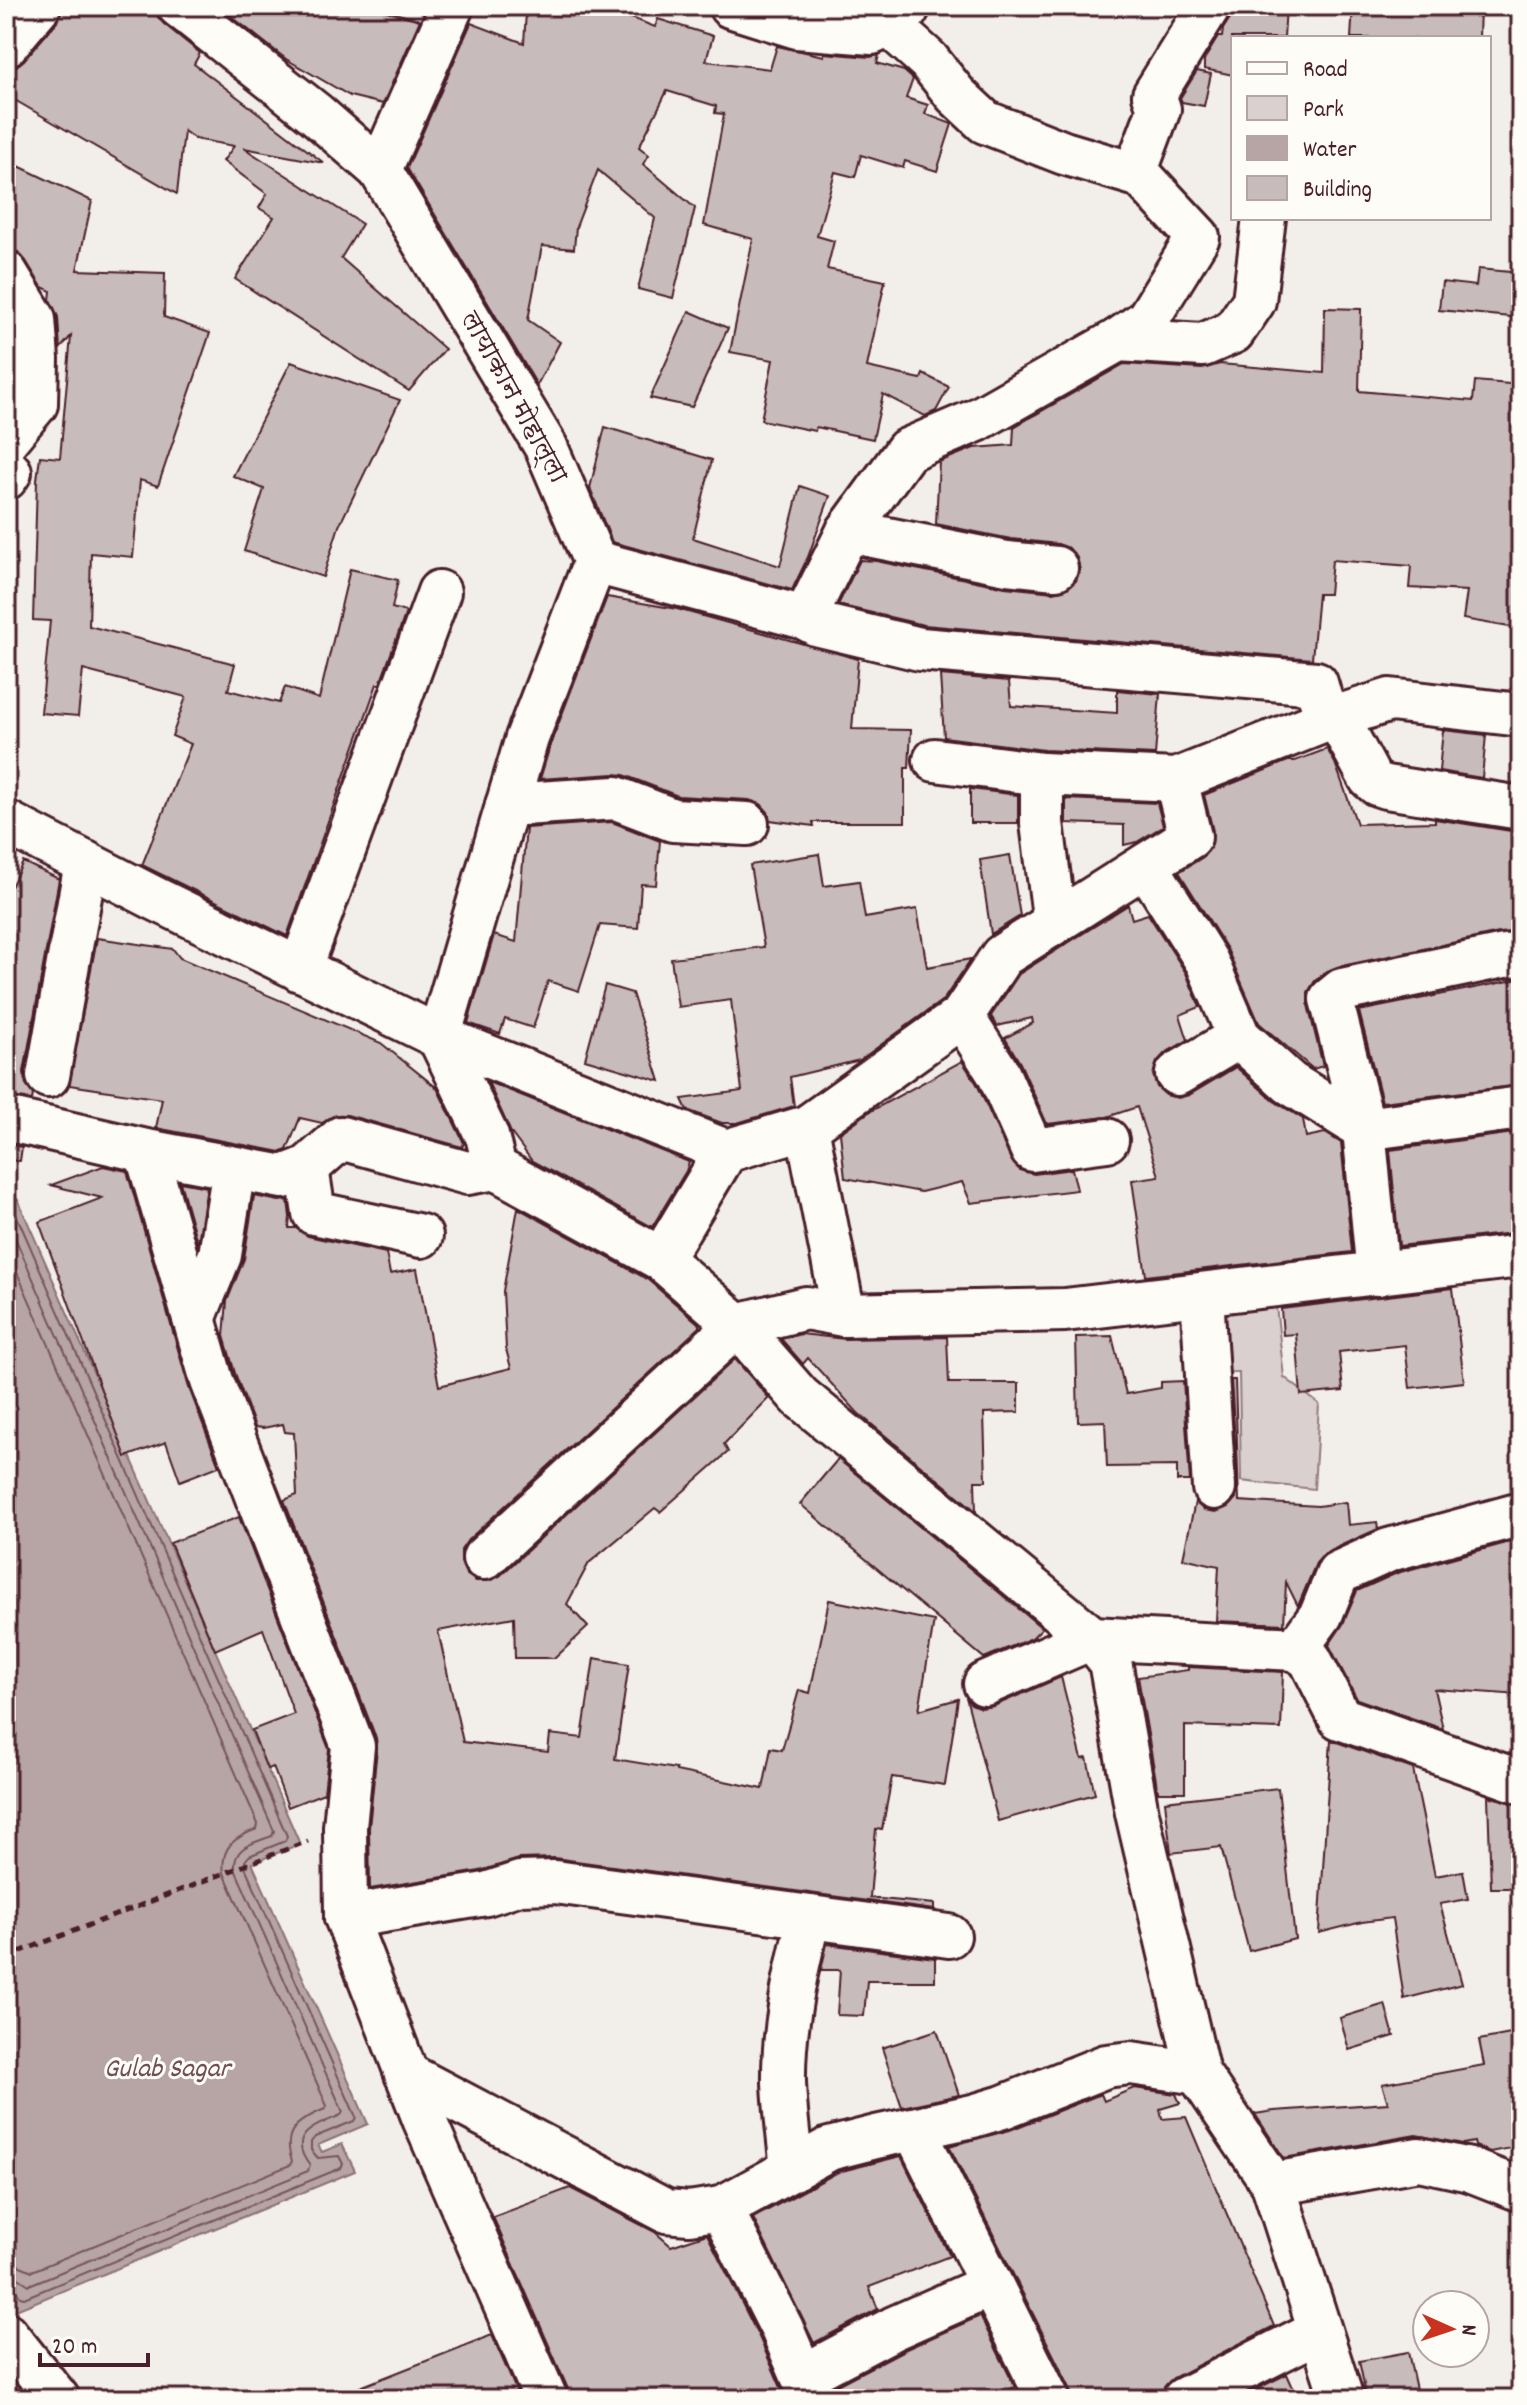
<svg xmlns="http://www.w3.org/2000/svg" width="1527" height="2405" font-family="Dekko,'Playpen Sans Deva',sans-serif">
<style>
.green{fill:#d9d0cf;stroke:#92787d;stroke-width:2}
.water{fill:#b7a5a6;stroke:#8b6f75;stroke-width:2}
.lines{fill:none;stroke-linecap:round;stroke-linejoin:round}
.shore{stroke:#76555c;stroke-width:2}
.building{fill:#c8bbbb;stroke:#4a1f2b;stroke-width:2}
.minor-casing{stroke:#4a1f2b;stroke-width:48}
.path{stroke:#4a1f2b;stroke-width:5;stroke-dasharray:8 6;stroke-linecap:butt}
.minor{stroke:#fdfcf7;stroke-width:42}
.labels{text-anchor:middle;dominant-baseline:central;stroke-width:6;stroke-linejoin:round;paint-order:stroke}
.street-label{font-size:26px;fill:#4a1f2b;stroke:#fdfcf7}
.water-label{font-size:28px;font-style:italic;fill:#704e56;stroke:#fdfcf7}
</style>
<rect width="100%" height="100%" fill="#f2efeb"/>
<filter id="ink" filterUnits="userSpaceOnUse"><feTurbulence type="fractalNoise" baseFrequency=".0125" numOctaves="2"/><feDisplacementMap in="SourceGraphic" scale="16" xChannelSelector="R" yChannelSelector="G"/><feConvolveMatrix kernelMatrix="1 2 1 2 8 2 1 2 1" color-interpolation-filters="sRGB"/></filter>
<g filter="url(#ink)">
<path class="green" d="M 1275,1297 L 1284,1377 L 1319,1404 L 1314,1489 L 1241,1481 L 1239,1372 L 1214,1373 L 1207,1301 Z"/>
<g class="water">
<path d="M 6,607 L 13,607 L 8,681 L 6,681 Z"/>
<path d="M 6,1187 L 18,1200 L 300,1844 L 252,1863 L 368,2124 L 318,2145 L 322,2152 L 342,2144 L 355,2171 L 16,2310 L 6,2285 Z"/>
</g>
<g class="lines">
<g class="shore">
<path d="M 6,1199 L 12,1205 L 287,1836 L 285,1841 L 249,1856 L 245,1861 L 245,1867 L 356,2117 L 354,2121 L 315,2137 L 311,2142 L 311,2150 L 318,2158 L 339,2156 L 343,2164 L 341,2168 L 24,2298 L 20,2297 L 14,2287 L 6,2285"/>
<path d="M 6,1217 L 274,1831 L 272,1836 C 254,1843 233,1846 235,1869 L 343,2112 L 341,2115 C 316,2126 285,2134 310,2166 L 308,2171 L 29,2285 L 17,2277 L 6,2275"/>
<path d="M 6,1247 L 258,1824 L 257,1829 C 235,1837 220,1847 224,1873 L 327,2106 L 325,2109 C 299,2120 281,2130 292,2161 L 290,2165 L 32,2271 L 16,2264 L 6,2263"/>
</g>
</g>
<g class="building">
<path d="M 62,6 L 156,6 L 157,16 L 164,24 L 200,53 L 194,64 L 324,163 L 244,148 L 362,224 L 341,258 L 445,349 L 409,391 L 235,279 L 274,217 L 259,208 L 267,194 L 223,161 L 234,146 L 195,139 L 184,131 L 177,194 L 6,95 L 6,68 L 15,67 L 24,60 L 57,22 Z"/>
<path d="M 218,6 L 368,6 L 420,20 L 383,104 L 350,96 L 286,59 Z"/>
<path d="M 1233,6 L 1286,6 L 1284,38 L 1232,38 L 1233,75 L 1204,69 L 1204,60 L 1218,37 L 1222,37 L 1223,29 L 1230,18 Z"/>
<path d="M 1353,6 L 1480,6 L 1479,38 L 1351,38 Z"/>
<path d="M 611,10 L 655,27 L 658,19 L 713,36 L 706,61 L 770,69 L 777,46 L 824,56 L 824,53 L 870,57 L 879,55 L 877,63 L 904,71 L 913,79 L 906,98 L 928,105 L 925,114 L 952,124 L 937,171 L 905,161 L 903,168 L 861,155 L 855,177 L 835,172 L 817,236 L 834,241 L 827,269 L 885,281 L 867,367 L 921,379 L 923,374 L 949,387 L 936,411 L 925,416 L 883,394 L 873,439 L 816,427 L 815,431 L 761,420 L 773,360 L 730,352 L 753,239 L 704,225 L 724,114 L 715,113 L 716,106 L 667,91 L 639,147 L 649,155 L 643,164 L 695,208 L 673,298 L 638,289 L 655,218 L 598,170 L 576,227 L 574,249 L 542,246 L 528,320 L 560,342 L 537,385 L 407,168 L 471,23 L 524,43 L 526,12 L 609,16 Z"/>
<path d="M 1197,71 L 1211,74 L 1204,106 L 1182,102 L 1180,98 Z"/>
<path d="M 6,160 L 92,201 L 77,270 L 165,273 L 164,317 L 210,333 L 158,486 L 140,480 L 133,557 L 91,553 L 89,626 L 235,664 L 228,690 L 279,703 L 285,687 L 319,699 L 350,569 L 398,580 L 392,608 L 406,612 L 380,684 L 377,684 L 287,936 L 142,865 L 191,744 L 172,736 L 186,697 L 83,670 L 78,716 L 41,713 L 50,621 L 33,620 L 37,480 L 40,456 L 60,458 L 71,336 L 60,349 L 58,317 L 50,300 L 51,291 L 42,287 L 26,261 L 18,252 L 6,249 Z"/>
<path d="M 1478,269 L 1521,273 L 1521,318 L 1439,310 L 1442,282 L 1476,286 Z"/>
<path d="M 1325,308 L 1361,309 L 1359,391 L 1473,401 L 1475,381 L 1521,385 L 1521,629 L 1463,619 L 1467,591 L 1409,588 L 1411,566 L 1332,560 L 1329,594 L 1318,594 L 1312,659 L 924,625 L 838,605 L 860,560 L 876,561 L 1005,587 L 1054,592 L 1066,589 L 1076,581 L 1080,570 L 1077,558 L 1069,548 L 1058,544 L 1011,539 L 936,524 L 939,462 L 974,448 L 1013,445 L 1014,427 L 1124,364 L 1202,369 L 1220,364 L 1324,373 Z"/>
<path d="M 689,311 L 728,328 L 692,407 L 650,398 Z"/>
<path d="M 291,362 L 400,400 L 339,526 L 323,577 L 244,551 L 264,489 L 233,476 Z"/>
<path d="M 605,427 L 712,460 L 693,538 L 780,566 L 800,486 L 830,496 L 808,557 L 792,590 L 612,542 L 590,488 Z"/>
<path d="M 607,597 L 677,609 L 858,659 L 852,729 L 911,730 L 909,768 L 905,768 L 905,822 L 813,822 L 814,826 L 770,820 L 768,812 L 761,804 L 749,800 L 678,796 L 624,775 L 614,774 L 540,779 L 550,746 Z"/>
<path d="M 940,675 L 1009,681 L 1011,706 L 1117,713 L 1117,690 L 1160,694 L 1155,755 L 1044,750 L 944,737 Z"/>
<path d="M 1443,730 L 1486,735 L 1482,778 L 1439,771 Z"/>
<path d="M 1327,749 L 1335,763 L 1357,824 L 1435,822 L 1435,819 L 1511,831 L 1512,853 L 1521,853 L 1521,931 L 1499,933 L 1337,967 L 1327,971 L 1315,981 L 1308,992 L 1308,1005 L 1323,1066 L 1313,1069 L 1259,1023 L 1227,949 L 1179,872 L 1203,857 L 1212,845 L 1213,831 L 1204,795 L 1288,761 L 1295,761 Z"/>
<path d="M 970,789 L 1018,795 L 1018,823 L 970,823 Z"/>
<path d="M 1066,799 L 1157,803 L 1163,826 L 1137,842 L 1124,845 L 1124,825 L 1066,823 Z"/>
<path d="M 612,822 L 660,841 L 656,885 L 641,884 L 638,928 L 600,925 L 579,991 L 548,981 L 533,1028 L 505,1019 L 500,1034 L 468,1023 L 494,935 L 516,942 L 526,828 Z"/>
<path d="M 819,854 L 824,886 L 859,881 L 865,918 L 917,909 L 927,967 L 971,959 L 944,999 L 860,1060 L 790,1077 L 794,1106 L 737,1123 L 722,1123 L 687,1110 L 682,1099 L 742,1091 L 731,1000 L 678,1007 L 671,958 L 764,947 L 750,865 Z"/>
<path d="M 1010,855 L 1020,916 L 991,934 L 980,860 Z"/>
<path d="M 23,862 L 59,879 L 24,1072 L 26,1085 L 33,1095 L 32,1100 L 6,1096 L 6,897 Z"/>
<path d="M 1128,905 L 1132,919 L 1148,914 L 1186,973 L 1200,1007 L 1180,1015 L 1188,1040 L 1165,1053 L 1157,1062 L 1153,1075 L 1157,1087 L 1166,1095 L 1178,1098 L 1189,1095 L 1236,1067 L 1274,1101 L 1303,1119 L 1306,1137 L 1325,1133 L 1341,1143 L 1352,1252 L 1146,1276 L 1132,1180 L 1159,1176 L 1137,1107 L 1107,1117 L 1047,1124 L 1020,1063 L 1005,1038 L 1033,1023 L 1032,1018 L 997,1026 L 991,1016 L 1019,974 Z"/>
<path d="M 97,938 L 173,949 L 180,958 L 381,1043 L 437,1088 L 464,1143 L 462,1147 L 347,1115 L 336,1115 L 322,1123 L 300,1118 L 287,1150 L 281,1152 L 156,1128 L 162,1099 L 69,1085 Z"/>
<path d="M 1519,979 L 1518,1042 L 1521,1042 L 1521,1085 L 1382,1102 L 1359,1011 Z"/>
<path d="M 605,985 L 632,993 L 660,1081 L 585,1059 Z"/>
<path d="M 962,1061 L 977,1084 L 1011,1160 L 1020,1170 L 1034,1174 L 1072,1169 L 1077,1190 L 971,1203 L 962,1182 L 921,1192 L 845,1178 L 840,1133 L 869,1112 Z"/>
<path d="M 488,1082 L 689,1162 L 686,1171 L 652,1227 L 532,1161 L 511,1133 Z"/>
<path d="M 1521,1132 L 1521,1232 L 1399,1246 L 1390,1150 Z"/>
<path d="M 6,1144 L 22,1147 L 20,1161 L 6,1160 Z"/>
<path d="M 103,1166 L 127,1171 L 189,1388 L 219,1466 L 180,1481 L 166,1442 L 126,1457 L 39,1222 L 102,1198 L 51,1185 Z"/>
<path d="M 180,1182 L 207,1187 L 198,1242 L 197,1242 Z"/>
<path d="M 254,1196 L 279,1201 L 288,1200 L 290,1217 L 289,1228 L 296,1228 L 308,1236 L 386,1253 L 390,1274 L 417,1269 L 439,1386 L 511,1368 L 506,1349 L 503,1291 L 518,1208 L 647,1279 L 698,1323 L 700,1327 L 468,1540 L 461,1550 L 461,1562 L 466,1574 L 476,1581 L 488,1581 L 500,1576 L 735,1359 L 769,1398 L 724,1444 L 728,1452 L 660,1512 L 655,1508 L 589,1563 L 567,1604 L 588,1627 L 555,1658 L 515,1658 L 514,1617 L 438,1631 L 463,1742 L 548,1752 L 550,1734 L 582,1738 L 594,1658 L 629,1664 L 615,1759 L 676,1769 L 676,1771 L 763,1789 L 771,1748 L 782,1750 L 799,1690 L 810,1693 L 829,1600 L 934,1621 L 919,1710 L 958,1699 L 945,1785 L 892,1777 L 882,1830 L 876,1829 L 870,1898 L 934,1904 L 934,1910 L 554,1858 L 519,1859 L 480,1871 L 370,1889 L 369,1828 L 377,1748 L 376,1738 L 284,1500 L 297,1495 L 294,1433 L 285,1432 L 283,1424 L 263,1428 L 255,1427 L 235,1373 L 224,1336 L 227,1301 L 244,1259 Z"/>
<path d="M 1453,1288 L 1464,1382 L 1410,1388 L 1405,1345 L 1339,1352 L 1343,1391 L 1301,1395 L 1296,1334 L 1283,1335 L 1281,1309 Z"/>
<path d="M 801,1334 L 845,1339 L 947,1337 L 949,1383 L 1019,1383 L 1019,1412 L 984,1413 L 986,1481 L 975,1481 L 976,1511 L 858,1413 L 808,1358 L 803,1364 L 781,1339 Z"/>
<path d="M 1112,1336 L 1126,1394 L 1161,1388 L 1161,1382 L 1183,1381 L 1190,1481 L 1177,1481 L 1177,1466 L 1107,1467 L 1105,1421 L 1078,1422 L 1076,1337 Z"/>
<path d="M 1231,1380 L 1235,1380 L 1239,1501 L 1318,1506 L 1346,1502 L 1348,1525 L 1377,1522 L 1378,1529 L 1328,1551 L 1316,1563 L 1298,1606 L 1286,1582 L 1284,1624 L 1216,1621 L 1219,1566 L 1183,1558 L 1195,1502 L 1204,1510 L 1216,1512 L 1228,1507 L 1236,1498 L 1238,1487 Z"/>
<path d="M 838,1459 L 1042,1628 L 1032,1638 L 984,1658 L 800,1504 Z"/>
<path d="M 239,1517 L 329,1749 L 324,1793 L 288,1807 L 273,1767 L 267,1769 L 252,1730 L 294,1714 L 263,1629 L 215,1650 L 170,1543 Z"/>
<path d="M 1521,1539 L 1521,1695 L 1434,1689 L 1443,1729 L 1357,1699 L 1329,1645 L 1343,1624 L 1357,1591 L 1397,1573 Z"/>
<path d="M 1188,1667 L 1283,1672 L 1281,1729 L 1185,1726 L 1185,1792 L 1158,1792 L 1138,1677 L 1188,1670 Z"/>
<path d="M 1061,1677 L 1082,1759 L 1087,1758 L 1095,1794 L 998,1821 L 966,1697 L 971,1704 L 981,1708 L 994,1706 Z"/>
<path d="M 1331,1740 L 1413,1769 L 1435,1876 L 1463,1871 L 1468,1899 L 1440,1904 L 1462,1984 L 1404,1999 L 1392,1918 L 1362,1922 L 1319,1933 Z"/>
<path d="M 1278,1788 L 1295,1939 L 1249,1951 L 1221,1847 L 1171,1853 L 1165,1801 Z"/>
<path d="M 1488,1796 L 1521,1805 L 1521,1888 L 1491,1888 Z"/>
<path d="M 827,1944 L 935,1958 L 935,1981 L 867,1981 L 864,2016 L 837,2015 L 840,1970 L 821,1970 Z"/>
<path d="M 1385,2004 L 1394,2036 L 1349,2050 L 1340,2018 Z"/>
<path d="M 937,2030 L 959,2095 L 902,2107 L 882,2048 Z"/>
<path d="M 1521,2032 L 1521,2146 L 1490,2152 L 1475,2146 L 1474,2142 L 1463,2144 L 1416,2135 L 1284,2158 L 1255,2114 L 1274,2111 L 1388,2103 L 1382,2084 L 1484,2065 L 1479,2040 Z"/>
<path d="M 1134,2088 L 1176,2094 L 1180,2103 L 1160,2109 L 1162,2119 L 1186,2117 L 1274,2326 L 1173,2378 L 1164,2387 L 1160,2399 L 1072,2399 L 1070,2388 L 949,2146 L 1010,2130 L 1101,2094 L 1104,2101 Z"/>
<path d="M 901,2156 L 950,2256 L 869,2287 L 878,2309 L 814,2343 L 753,2218 L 838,2172 Z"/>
<path d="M 570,2188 L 655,2232 L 671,2246 L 707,2234 L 760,2339 L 786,2399 L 570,2399 L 568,2389 L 493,2217 Z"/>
<path d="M 980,2316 L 1015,2387 L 983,2399 L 836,2399 L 833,2387 L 904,2350 Z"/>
<path d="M 492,2335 L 520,2399 L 335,2399 L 335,2397 Z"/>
<path d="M 1408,2352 L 1418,2399 L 1367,2399 L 1359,2361 Z"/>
<path d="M 1287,2374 L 1298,2399 L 1237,2399 Z"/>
</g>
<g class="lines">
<defs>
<g id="minor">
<path d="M 179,6 L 316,114 L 380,170"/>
<path d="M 730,6 L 797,27 L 872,33 L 900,20 L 908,8"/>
<path d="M 889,25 L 928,60 L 956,95 L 985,122 L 1064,153 L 1141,176"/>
<path d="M 6,45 L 39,6"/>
<path d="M 6,273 L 34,319 L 37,359 L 36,404 L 6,440"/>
<path d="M 1118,340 L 1147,320 L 1198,237 L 1141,176 L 1138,165 L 1159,109 L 1154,95 L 1209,6"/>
<path d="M 6,468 L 10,472 L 6,478"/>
<path d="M 848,531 L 1007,563 L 1056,568"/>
<path d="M 595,562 L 805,618 L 816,624 L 920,649 L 1316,683 L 1327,720"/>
<path d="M 805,618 L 848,531 L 907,450 L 977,420 L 1118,340 L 1203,345 L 1233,332 L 1254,301 L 1264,218"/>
<path d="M 1337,717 L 1370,778 L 1377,784 L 1386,787 L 1521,808"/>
<path d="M 935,760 L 1042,774 L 1176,780"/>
<path d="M 1042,774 L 1042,823 L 1053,909 L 1058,921"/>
<path d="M 507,805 L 616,798 L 673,820 L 747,824"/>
<path d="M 6,822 L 156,899 L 439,1037 L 726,1151 L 807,1127 L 962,1016 L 1002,956 L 1190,837 L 1176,780 L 1327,720 L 1390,700 L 1521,715"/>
<path d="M 1146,865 L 1207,962 L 1239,1037 L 1290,1083 L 1364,1129 L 1521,1108"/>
<path d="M 300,970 L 439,592"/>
<path d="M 962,1016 L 998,1073 L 1032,1150 L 1107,1140"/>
<path d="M 439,1037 L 487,1136 L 495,1168 L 661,1259 L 737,1325 L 800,1397 L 1092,1638 L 1110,1661 L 1137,1813 L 1198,2073 L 1273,2184 L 1342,2399"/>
<path d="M 439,1037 L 527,738 L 595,562 L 546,447 L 380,170 L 452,6"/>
<path d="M 1177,1074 L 1239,1037"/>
<path d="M 48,1076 L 86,863"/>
<path d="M 6,1119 L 146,1151 L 283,1177 L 307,1168 L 341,1138 L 467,1173 L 495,1168"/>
<path d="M 807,1127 L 844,1315"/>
<path d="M 146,1151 L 212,1381 L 353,1746 L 345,1827 L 346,1917 L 424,2119 L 546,2399"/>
<path d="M 307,1168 L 314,1213 L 421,1236"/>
<path d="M 661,1259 L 726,1151"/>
<path d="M 1378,1274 L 1364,1129 L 1331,999 L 1342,990 L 1504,956 L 1521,955"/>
<path d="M 1202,1295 L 1214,1488"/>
<path d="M 194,1319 L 220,1255 L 234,1168"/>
<path d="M 484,1558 L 737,1325 L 806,1308 L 844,1315 L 1065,1310 L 1521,1256"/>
<path d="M 1296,1649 L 1310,1659 L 1340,1718 L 1521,1782"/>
<path d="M 985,1684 L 1092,1638 L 1296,1649 L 1321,1615 L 1338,1573 L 1389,1550 L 1521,1514"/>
<path d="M 346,1917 L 486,1894 L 520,1883 L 555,1882 L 949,1936"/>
<path d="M 406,2074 L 666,2211 L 689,2213 L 721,2208 L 829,2149 L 876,2137 L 973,2116 L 1003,2107 L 1106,2066 L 1131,2063 L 1198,2073"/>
<path d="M 914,2129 L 1048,2399"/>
<path d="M 792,2169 C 789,2140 785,2111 784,2082 C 783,2026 796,1971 809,1917"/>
<path d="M 1273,2184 L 1419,2159 L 1470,2170 L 1521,2190"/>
<path d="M 721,2208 L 782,2329 L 812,2399"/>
<path d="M 6,2334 L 58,2399"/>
<path d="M 803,2376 L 894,2328 L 991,2285"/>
<path d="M 1184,2399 L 1318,2331"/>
</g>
</defs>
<use href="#minor" class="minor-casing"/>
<path class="path" d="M 6,1957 L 308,1841"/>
<use href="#minor" class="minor"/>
</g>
</g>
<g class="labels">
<g class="street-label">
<text transform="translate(513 398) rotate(61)">लायाकान मोहाल्ला</text>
</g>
<g class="water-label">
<text x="167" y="2071">Gulab Sagar</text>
</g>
</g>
<rect width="1527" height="2405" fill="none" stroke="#fdfcf7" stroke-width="32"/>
<rect x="16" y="16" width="1495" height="2373" fill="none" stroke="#4a1f2b" stroke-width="3" filter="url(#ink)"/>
<rect x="1231" y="36" width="260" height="184" fill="#fdfcf7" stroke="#b5a4a5" stroke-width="2"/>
<rect x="1247" y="62" width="40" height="12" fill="#fdfcf7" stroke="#b5a4a5" stroke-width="2"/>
<text x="1303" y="76" font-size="24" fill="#4a1f2b">Road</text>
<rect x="1247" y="96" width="40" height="24" fill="#d9d0cf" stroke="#b5a4a5" stroke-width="2"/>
<text x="1303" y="116" font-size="24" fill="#4a1f2b">Park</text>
<rect x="1247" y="136" width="40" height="24" fill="#b7a5a6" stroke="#b5a4a5" stroke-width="2"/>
<text x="1303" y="156" font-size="24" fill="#4a1f2b">Water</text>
<rect x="1247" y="176" width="40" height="24" fill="#c8bbbb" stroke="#b5a4a5" stroke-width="2"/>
<text x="1303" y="196" font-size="24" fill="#4a1f2b">Building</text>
<g transform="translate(1451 2329) rotate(93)"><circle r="38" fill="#fdfcf7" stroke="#b5a4a5" stroke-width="2"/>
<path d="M0-6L14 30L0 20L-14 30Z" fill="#c8321e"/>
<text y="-12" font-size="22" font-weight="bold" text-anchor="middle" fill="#4a1f2b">N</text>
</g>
<path d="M40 2353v12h108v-12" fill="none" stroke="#4a1f2b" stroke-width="4"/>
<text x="52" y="2353" font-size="24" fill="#4a1f2b" stroke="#fdfcf7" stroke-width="6" paint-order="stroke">20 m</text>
</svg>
